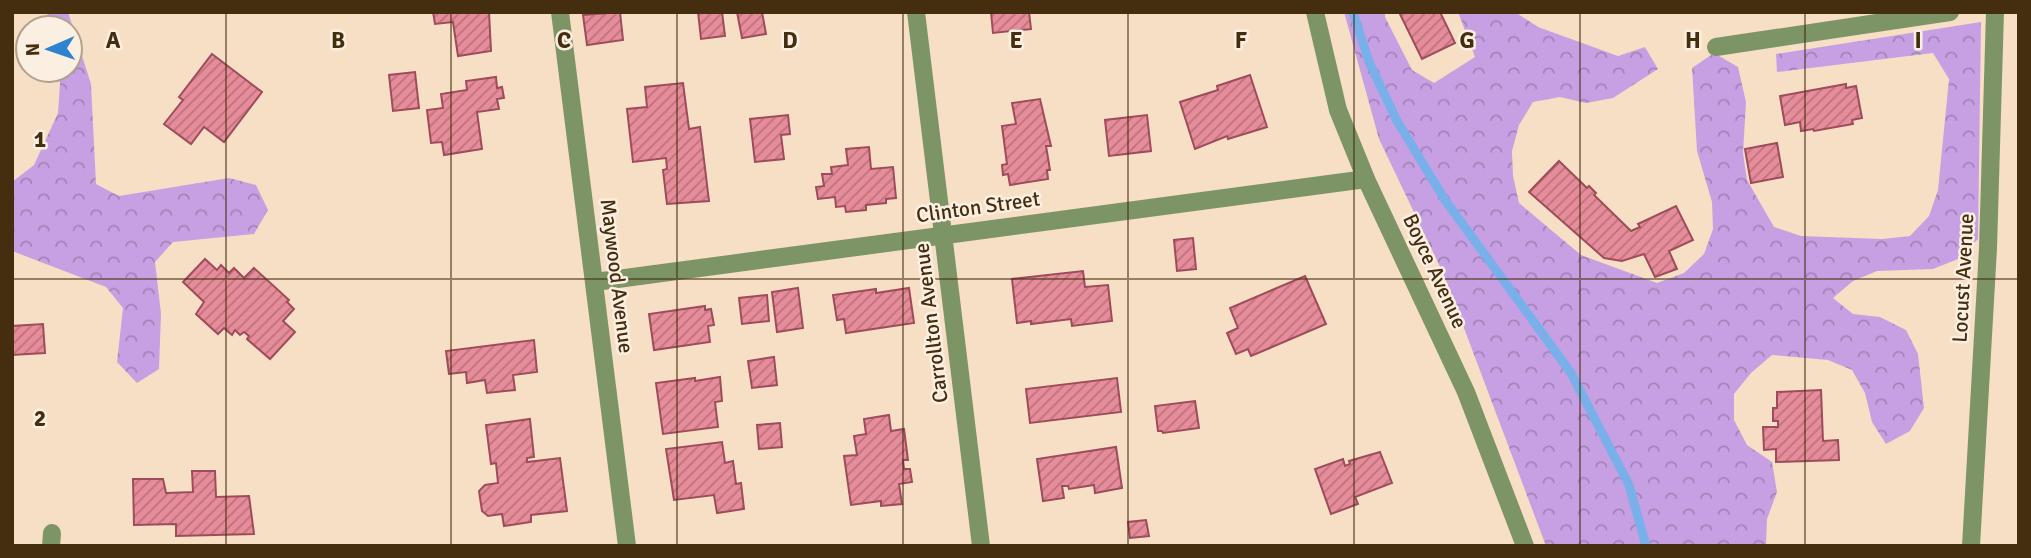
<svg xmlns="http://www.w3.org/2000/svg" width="2031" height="558" font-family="Signika,sans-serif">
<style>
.forest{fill:url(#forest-crowns)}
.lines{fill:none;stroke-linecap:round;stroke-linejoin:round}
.stream{stroke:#79b0e9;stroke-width:9}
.building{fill:url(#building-hatch);stroke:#9e4c5b;stroke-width:2}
.minor{stroke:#7d9566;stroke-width:18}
.grid{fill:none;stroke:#452e10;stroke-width:2;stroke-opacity:0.55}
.labels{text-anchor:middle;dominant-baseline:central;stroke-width:5;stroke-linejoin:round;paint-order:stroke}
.street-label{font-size:21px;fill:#452e10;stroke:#fbefe1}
.grid-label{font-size:23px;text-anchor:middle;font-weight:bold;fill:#452e10;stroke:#fbefe1;stroke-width:5;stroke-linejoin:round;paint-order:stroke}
</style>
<defs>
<pattern id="forest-crowns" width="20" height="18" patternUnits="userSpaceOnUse" patternTransform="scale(1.75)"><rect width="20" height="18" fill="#c6a0e3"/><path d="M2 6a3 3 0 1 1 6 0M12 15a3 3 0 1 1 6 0" fill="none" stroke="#a383b7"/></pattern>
<pattern id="building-hatch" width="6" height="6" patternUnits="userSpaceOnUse" patternTransform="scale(1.75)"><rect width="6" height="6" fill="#e68c9a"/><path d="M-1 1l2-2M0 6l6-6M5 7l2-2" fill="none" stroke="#bc737c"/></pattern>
</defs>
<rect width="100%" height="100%" fill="#f7dfc5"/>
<g class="forest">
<path d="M 47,12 L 68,12 L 91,84 L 96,184 L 119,196 L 229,178 L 256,185 L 268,210 L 254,234 L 173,242 L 155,262 L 161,314 L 159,369 L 137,383 L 117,362 L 123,308 L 106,287 L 12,251 L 12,182 L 34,165 L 58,113 L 60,83 L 57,70 L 70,70 L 70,28 L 50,28 Z"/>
<path d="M 1344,12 L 1385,12 L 1385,17 L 1412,70 L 1434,83 L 1475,57 L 1458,12 L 1515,12 L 1538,27 L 1618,56 L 1645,47 L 1658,69 L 1613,98 L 1586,103 L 1560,97 L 1533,102 L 1519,125 L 1512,151 L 1513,176 L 1519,203 L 1581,255 L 1657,283 L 1684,273 L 1704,254 L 1713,229 L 1712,202 L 1697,151 L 1692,68 L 1714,53 L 1738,67 L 1746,102 L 1743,153 L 1747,180 L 1774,227 L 1801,236 L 1882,239 L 1910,236 L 1929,216 L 1938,190 L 1949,79 L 1933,53 L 1777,72 L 1776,54 L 1981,22 L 1978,239 L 1958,259 L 1933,269 L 1877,271 L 1853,281 L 1833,298 L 1853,314 L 1880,317 L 1906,330 L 1918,354 L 1924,408 L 1910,431 L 1886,444 L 1872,422 L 1865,393 L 1852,370 L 1828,360 L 1772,355 L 1751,373 L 1734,394 L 1734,420 L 1747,445 L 1772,462 L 1777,492 L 1767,519 L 1766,546 L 1546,546 L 1444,275 L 1379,139 Z"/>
</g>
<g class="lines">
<path class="stream" d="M 1353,12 L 1369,62 L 1397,121 L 1445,200 L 1571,373 L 1629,485 L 1646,546"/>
</g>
<g class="building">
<path d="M 433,12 L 489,12 L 491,51 L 458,56 L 453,22 L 435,24 Z"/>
<path d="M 620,12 L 623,40 L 587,45 L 583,15 Z"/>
<path d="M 698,12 L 722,12 L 725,36 L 701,39 Z"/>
<path d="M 737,12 L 762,12 L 766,34 L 742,38 Z"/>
<path d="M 991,12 L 1029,12 L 1031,29 L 993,33 Z"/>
<path d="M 1403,12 L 1440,12 L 1455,43 L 1422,59 L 1400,14 Z"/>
<path d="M 212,54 L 262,92 L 224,142 L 204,127 L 191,144 L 164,124 L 183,100 L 179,97 Z"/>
<path d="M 415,72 L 419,108 L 393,111 L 389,75 Z"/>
<path d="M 1250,75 L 1267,127 L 1228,139 L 1227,136 L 1195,149 L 1180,102 L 1218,90 L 1217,86 Z"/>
<path d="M 496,77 L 497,88 L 502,87 L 504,98 L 497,99 L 499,109 L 477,112 L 482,149 L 444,155 L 442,142 L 431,143 L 427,110 L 443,108 L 441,94 L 467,90 L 466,81 Z"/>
<path d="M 683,83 L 689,129 L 700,127 L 709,201 L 667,204 L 663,170 L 667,169 L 666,158 L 633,162 L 627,109 L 647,107 L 645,87 Z"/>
<path d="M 1846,84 L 1846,88 L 1856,86 L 1862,118 L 1852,120 L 1853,124 L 1814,131 L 1813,129 L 1801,131 L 1800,122 L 1785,125 L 1780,96 Z"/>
<path d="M 1040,99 L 1051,146 L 1046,146 L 1050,170 L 1047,170 L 1048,179 L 1010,185 L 1008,174 L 1003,175 L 1002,165 L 1007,164 L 1002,126 L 1016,124 L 1012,103 Z"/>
<path d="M 788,115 L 790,134 L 781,135 L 784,159 L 755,162 L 750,119 Z"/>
<path d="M 1147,115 L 1151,151 L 1109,156 L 1105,120 Z"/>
<path d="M 1777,143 L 1783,177 L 1751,183 L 1745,149 Z"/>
<path d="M 869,147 L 871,169 L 893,167 L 896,198 L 886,199 L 886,203 L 866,205 L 866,210 L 846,212 L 845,206 L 836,207 L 835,197 L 818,199 L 816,187 L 824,186 L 822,174 L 832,174 L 831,167 L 848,165 L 846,149 Z"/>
<path d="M 1559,161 L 1587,188 L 1589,186 L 1596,193 L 1594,195 L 1631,231 L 1640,227 L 1638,224 L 1676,206 L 1693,240 L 1669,251 L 1677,269 L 1655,277 L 1644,254 L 1622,261 L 1604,258 L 1529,192 Z"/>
<path d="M 1193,238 L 1196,269 L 1177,271 L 1174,240 Z"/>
<path d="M 205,259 L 217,270 L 221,265 L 229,273 L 234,268 L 244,278 L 254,268 L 289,300 L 287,302 L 294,309 L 283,321 L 295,332 L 270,359 L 247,339 L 249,336 L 244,332 L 240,335 L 235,330 L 232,335 L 224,328 L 218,334 L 196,314 L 204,302 L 183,282 Z"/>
<path d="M 1083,271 L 1085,287 L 1108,285 L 1112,321 L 1072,326 L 1071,319 L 1031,324 L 1031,321 L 1017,323 L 1012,279 Z"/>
<path d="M 1305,276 L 1326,324 L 1251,356 L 1248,349 L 1236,354 L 1227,333 L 1238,328 L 1230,308 Z"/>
<path d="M 798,288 L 803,328 L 777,332 L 772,292 Z"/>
<path d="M 909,288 L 914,323 L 846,333 L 844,319 L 837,320 L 833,295 L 876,289 L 876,293 Z"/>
<path d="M 767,295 L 769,321 L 742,324 L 739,298 Z"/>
<path d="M 705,306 L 705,310 L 711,309 L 714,325 L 708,326 L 710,342 L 654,350 L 649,314 Z"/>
<path d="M 43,324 L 45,353 L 12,355 L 12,326 Z"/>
<path d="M 534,340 L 537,372 L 513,375 L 515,390 L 487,393 L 485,380 L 467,383 L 466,372 L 449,374 L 446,351 Z"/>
<path d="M 774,357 L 777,385 L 752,388 L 748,361 Z"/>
<path d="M 720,377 L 722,401 L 715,402 L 718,427 L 663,434 L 656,383 L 695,378 L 695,381 Z"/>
<path d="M 1117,378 L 1121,412 L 1030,423 L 1026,389 Z"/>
<path d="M 1821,390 L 1823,441 L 1838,440 L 1839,460 L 1776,462 L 1776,449 L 1764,450 L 1763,427 L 1778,427 L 1778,421 L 1773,421 L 1773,408 L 1777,408 L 1777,392 Z"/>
<path d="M 1195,401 L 1199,428 L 1163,433 L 1162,431 L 1158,431 L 1155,406 Z"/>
<path d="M 889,415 L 891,431 L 904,429 L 908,460 L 903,460 L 904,469 L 910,469 L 912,482 L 899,484 L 902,504 L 881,506 L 881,501 L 851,505 L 844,456 L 857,455 L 854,436 L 866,434 L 864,419 Z"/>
<path d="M 530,419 L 534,457 L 527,458 L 527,462 L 560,458 L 567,511 L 531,515 L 531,522 L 504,526 L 502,514 L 488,516 L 482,511 L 479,491 L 485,485 L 498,483 L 496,463 L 491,464 L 486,425 Z"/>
<path d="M 780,423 L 782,447 L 759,449 L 757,425 Z"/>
<path d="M 722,442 L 725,463 L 733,461 L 736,484 L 741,483 L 744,509 L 717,513 L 714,495 L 674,500 L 666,449 Z"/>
<path d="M 1116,447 L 1122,488 L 1095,493 L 1094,485 L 1069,489 L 1068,486 L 1062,486 L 1064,498 L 1043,501 L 1037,459 Z"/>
<path d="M 1380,452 L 1392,483 L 1355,497 L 1358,504 L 1331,514 L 1315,469 L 1343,459 L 1345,466 L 1350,464 L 1349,461 Z"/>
<path d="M 192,471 L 215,471 L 216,497 L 249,496 L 254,534 L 176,536 L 176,524 L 134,525 L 133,479 L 163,479 L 166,493 L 193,492 Z"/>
<path d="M 1146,520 L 1149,536 L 1130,538 L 1128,522 Z"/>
</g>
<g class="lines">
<g class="minor">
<path d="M 560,12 L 627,546"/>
<path d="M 916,12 L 981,546"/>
<path d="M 1315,12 L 1338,110 L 1366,179 L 1466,392 L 1525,546"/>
<path d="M 1716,47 L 1950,12"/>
<path d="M 595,282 L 1366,179"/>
<path d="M 51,546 L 52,533"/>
<path d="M 1971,546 L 1988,248 L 1995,12"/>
</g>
</g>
<path class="grid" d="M 226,12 L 226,546M 451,12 L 451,546M 677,12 L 677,546M 903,12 L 903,546M 1128,12 L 1128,546M 1354,12 L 1354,546M 1580,12 L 1580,546M 1805,12 L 1805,546M 12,279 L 2019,279"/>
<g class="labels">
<g class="street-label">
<text transform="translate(978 207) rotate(-8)">Clinton Street</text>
<text transform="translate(1435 271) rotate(65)">Boyce Avenue</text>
<text transform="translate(617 276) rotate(83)">Maywood Avenue</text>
<text transform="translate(1963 278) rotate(-87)">Locust Avenue</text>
<text transform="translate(931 323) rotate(-97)">Carrollton Avenue</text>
</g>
</g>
<g class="grid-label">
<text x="113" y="48">A</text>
<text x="338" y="48">B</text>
<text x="564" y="48">C</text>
<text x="790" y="48">D</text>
<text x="1016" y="48">E</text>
<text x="1241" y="48">F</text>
<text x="1467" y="48">G</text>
<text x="1693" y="48">H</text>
<text x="1918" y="48">I</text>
<text x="40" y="147">1</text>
<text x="40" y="426">2</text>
</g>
<rect width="2031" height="558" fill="none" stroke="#452e10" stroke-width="28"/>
<g transform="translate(49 49) rotate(268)"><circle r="33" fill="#fbefe1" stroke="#b2a28d" stroke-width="2"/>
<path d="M0-5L12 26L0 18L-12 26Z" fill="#2e83d1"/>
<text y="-10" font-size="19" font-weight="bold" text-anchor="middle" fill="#452e10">N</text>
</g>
</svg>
